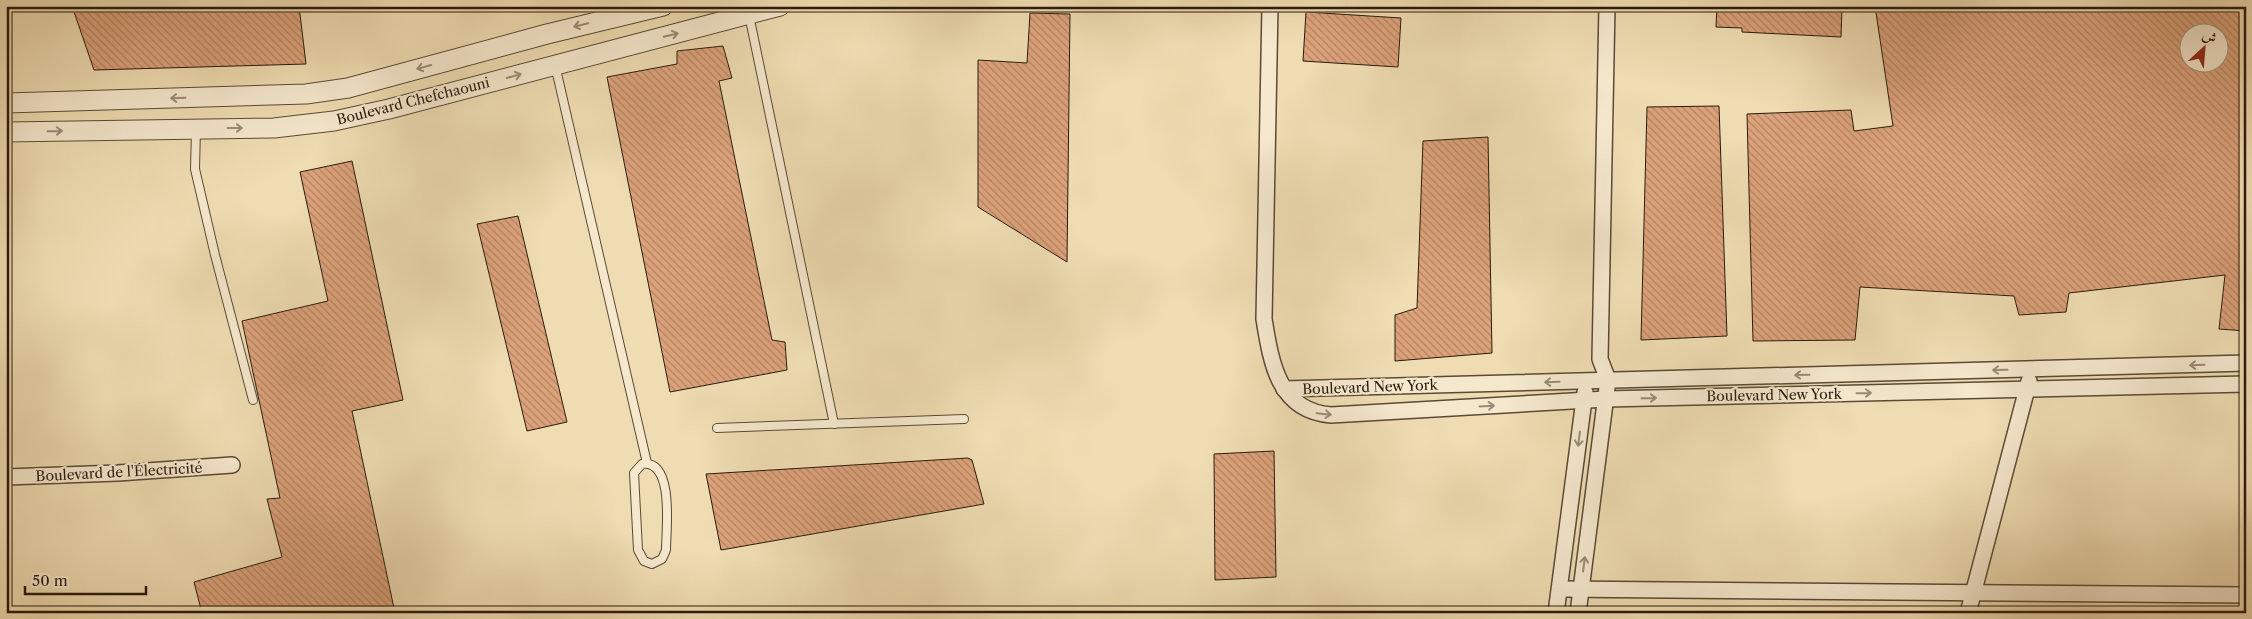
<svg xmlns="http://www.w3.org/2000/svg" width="2252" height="619" font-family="'Libre Caslon Text',Amiri,serif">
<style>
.building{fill:url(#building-back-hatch);stroke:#2a1a0d;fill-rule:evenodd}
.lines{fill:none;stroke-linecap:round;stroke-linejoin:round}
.service-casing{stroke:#5b4a36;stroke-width:10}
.minor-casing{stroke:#5b4a36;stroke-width:18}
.tertiary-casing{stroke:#5b4a36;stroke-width:21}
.service{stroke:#f5e8cd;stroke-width:8}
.minor{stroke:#f5e8cd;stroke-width:15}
.tertiary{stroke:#f5e8cd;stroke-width:19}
.oneway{stroke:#9a8b77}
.labels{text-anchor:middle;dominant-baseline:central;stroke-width:4.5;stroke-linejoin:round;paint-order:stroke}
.street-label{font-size:14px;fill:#2a1a0d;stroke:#f5e8cd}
</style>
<defs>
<pattern id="building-back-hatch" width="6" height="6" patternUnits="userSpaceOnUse" patternTransform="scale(1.25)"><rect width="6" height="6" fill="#dca27a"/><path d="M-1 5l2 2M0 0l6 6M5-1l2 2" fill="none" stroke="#b38362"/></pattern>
</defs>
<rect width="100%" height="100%" fill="#efdcb2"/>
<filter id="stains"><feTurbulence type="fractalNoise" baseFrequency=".004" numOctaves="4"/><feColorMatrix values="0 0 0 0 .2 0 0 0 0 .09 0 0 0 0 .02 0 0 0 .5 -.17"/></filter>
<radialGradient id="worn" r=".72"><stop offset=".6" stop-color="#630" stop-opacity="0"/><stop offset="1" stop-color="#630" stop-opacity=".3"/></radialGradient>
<g class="building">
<path d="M 72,6 L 299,6 L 306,64 L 94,70 Z"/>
<path d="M 1717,6 L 1842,6 L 1841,37 L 1742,32 L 1742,28 L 1716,27 Z"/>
<path d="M 1875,6 L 2246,6 L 2246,331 L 2219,329 L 2225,275 L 2069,293 L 2066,312 L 2019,315 L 2014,296 L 1860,287 L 1855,340 L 1753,341 L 1747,114 L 1851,110 L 1854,131 L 1893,126 ZM 2190,32 L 2220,32 L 2220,62 L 2190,62 Z"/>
<path d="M 1306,12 L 1401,18 L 1398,67 L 1303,61 Z"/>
<path d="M 1030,13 L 1070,14 L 1067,262 L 978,207 L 978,60 L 1027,63 Z"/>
<path d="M 723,46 L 732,78 L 719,81 L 772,340 L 785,342 L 787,370 L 670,392 L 607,77 L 677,64 L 677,51 Z"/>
<path d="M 1719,106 L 1727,336 L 1641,340 L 1647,107 Z"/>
<path d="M 1488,137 L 1492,353 L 1395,361 L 1395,315 L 1417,308 L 1423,141 Z"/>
<path d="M 352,161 L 403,400 L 352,411 L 395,613 L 202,613 L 194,582 L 282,557 L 267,499 L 280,498 L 242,321 L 328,301 L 300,172 Z"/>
<path d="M 518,216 L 567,422 L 527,431 L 477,224 Z"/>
<path d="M 1274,451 L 1276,577 L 1215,580 L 1214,454 Z"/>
<path d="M 968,458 L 972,460 L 984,504 L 721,550 L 706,474 Z"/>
</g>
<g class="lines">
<defs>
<g id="service">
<path d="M 749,15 L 834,424"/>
<path d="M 555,65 L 647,463"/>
<path d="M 196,129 L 195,169 L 215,255 L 253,400"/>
<path d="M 717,428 L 964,419"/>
<path d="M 642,464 C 675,459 666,531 666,550 L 662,559 L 652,564 L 644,561 L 638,550 L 634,473 Z"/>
</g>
<g id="minor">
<path d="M 1270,6 L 1264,319 C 1271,362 1278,411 1331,415 L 1606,399 L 2246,384"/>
<path d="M 1284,389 L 2246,363"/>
<path d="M 6,477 L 118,473 L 232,465"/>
<path d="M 1560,589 L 2246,595"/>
<path d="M 1556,613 L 1585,392"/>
<path d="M 1578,613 L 1608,380 L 1600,359 L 1607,6"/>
<path d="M 1968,613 L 2029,381"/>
</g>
<g id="tertiary">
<path d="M 6,103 L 306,94 L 348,88 L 547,34 L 663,6"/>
<path d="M 6,132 L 274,128 L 334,121 L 389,109 L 780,6"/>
</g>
</defs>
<use href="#service" class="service-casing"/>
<use href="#minor" class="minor-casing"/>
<use href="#tertiary" class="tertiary-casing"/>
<use href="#service" class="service"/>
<use href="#minor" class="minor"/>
<use href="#tertiary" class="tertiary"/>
</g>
<defs><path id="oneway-shaft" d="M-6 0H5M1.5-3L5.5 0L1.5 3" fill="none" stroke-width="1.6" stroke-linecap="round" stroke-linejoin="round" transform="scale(1.25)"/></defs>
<g class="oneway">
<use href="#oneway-shaft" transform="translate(581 25) rotate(167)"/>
<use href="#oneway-shaft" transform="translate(671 35) rotate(-14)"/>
<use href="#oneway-shaft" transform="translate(424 67) rotate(165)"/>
<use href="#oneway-shaft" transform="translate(514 76) rotate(-15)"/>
<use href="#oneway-shaft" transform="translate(178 98) rotate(178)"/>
<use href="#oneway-shaft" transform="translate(235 128)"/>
<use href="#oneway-shaft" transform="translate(55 131) rotate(-1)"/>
<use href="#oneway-shaft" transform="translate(2197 365) rotate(178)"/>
<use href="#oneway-shaft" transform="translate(2000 370) rotate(179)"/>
<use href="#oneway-shaft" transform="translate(1802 375) rotate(179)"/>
<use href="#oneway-shaft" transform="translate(1552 382) rotate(178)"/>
<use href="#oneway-shaft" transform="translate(1864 393) rotate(-1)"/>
<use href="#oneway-shaft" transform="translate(1649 398) rotate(-1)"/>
<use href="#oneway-shaft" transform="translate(1487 406) rotate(-3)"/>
<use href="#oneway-shaft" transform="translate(1324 414) rotate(6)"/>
<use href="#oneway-shaft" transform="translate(1579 439) rotate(97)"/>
<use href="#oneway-shaft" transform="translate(1584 564) rotate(-83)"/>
</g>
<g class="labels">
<g class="street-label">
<text transform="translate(413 101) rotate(-14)">Boulevard Chefchaouni</text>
<text transform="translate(1370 387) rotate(-2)">Boulevard New York</text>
<text transform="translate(1774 395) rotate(-1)">Boulevard New York</text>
<text transform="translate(119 472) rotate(-3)">Boulevard de l'Électricité</text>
</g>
</g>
<rect width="2252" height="619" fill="none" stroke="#efdcb2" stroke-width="25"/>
<rect x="8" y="8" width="2237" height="604" fill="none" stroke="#2a1a0d" stroke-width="2.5"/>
<rect x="12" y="12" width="2227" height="594" fill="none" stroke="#2a1a0d"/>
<g transform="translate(2204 48) rotate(26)"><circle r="24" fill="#f5e8cd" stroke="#a49680"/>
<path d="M0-4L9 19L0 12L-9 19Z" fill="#8f2418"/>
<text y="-8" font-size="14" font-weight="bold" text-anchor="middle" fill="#2a1a0d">ش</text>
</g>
<path d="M25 586v8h121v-8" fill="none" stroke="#2a1a0d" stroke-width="2.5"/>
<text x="32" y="586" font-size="15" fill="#2a1a0d" stroke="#f5e8cd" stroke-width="4" paint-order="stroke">50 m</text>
<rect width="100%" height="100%" filter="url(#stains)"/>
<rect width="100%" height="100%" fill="url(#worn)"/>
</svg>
